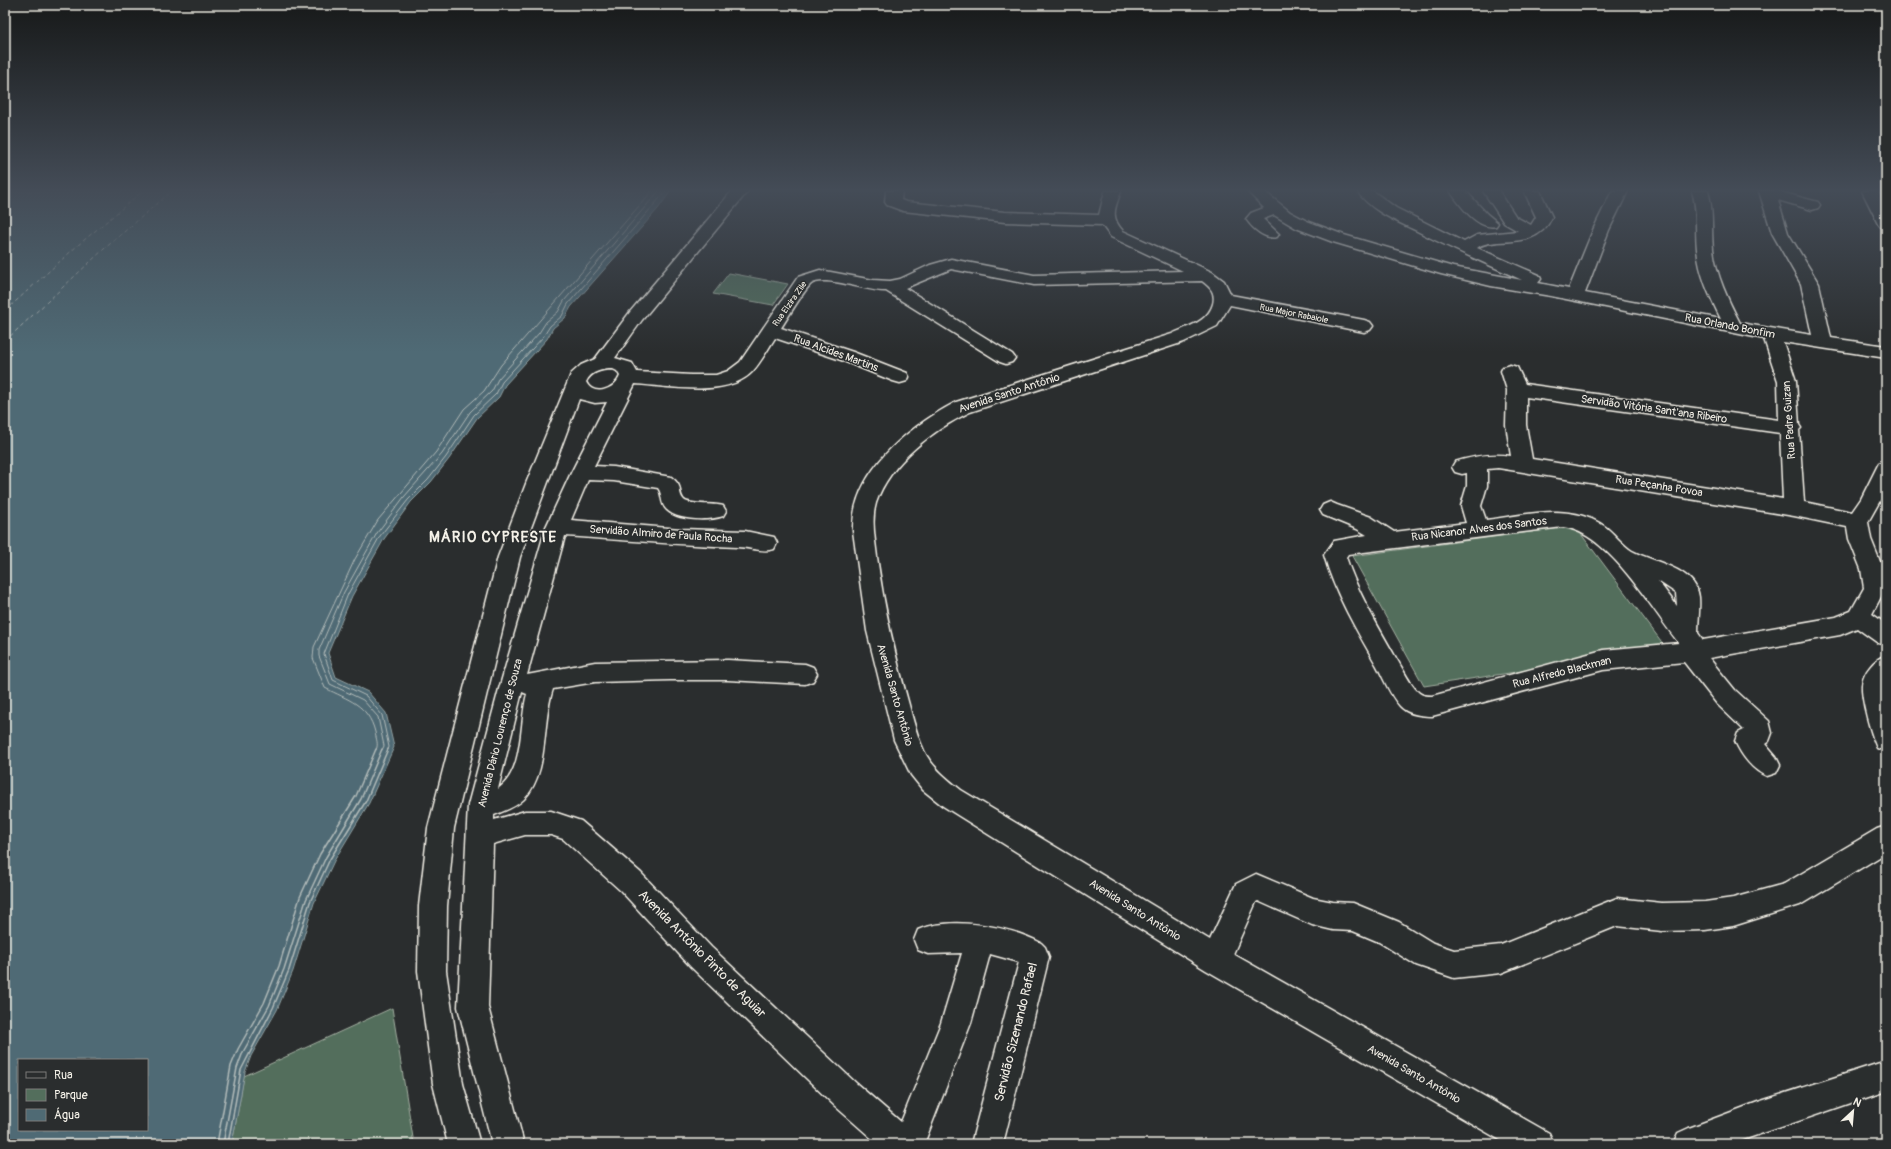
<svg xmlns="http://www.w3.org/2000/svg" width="1891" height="1149" font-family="Pangolin,sans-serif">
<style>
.green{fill:#536e5c;stroke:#a4b0a2}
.water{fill:#4f6a74;stroke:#91a0a2;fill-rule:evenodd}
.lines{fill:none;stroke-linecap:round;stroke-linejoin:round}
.shore-far1{stroke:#b2bbba;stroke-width:1}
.shore{stroke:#b2bbba;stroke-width:1.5}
.ferry{stroke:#aab4b4;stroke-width:1;stroke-dasharray:4 3;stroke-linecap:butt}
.minor-casing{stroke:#f4f1e8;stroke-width:3}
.minor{fill:#2a2d2e;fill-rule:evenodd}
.labels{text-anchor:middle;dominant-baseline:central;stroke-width:3;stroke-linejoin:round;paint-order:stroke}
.far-street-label{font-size:9px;fill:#f4f1e8;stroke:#2a2d2e}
.street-label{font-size:11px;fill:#f4f1e8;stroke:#2a2d2e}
.near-street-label{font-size:13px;fill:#f4f1e8;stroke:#2a2d2e}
.district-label{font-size:15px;font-weight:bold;letter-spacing:1px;fill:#f4f1e8;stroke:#2a2d2e}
</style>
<rect width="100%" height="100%" fill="#2a2d2e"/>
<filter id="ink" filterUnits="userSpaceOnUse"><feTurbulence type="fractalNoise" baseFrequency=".025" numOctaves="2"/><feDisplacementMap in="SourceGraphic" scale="8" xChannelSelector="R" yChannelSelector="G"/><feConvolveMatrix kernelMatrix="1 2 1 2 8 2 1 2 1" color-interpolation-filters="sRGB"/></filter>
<g filter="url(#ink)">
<g class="green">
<path d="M 729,273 L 788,284 L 773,305 L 713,294 Z"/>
<path d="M 1575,526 L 1667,649 L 1424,686 L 1352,556 Z"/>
<path d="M 392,1008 L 414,1144 L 232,1144 L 244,1076 Z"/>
</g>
<path class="water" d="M 5,191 L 671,191 L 658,209 L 571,307 L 565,318 L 553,328 L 547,339 L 505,385 L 499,397 L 477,418 L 449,459 L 431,482 L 411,502 L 384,539 L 352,596 L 328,653 L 336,677 L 368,692 L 386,713 L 394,747 L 369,803 L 334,861 L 314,903 L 293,971 L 277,1010 L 251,1056 L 245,1072 L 232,1144 L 5,1144 ZM 19,1060 L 147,1060 L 147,1130 L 19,1130 Z"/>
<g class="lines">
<g class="shore-far1">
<path d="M 376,750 C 379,744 376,739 375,732 C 368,704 348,700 325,688 L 313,658 L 314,647 L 355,559 L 378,520 L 436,452 L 464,409 L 484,391 L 501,365 L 652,191"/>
<path d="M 382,750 L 384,746 L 378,717 L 363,700 L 330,684 L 319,656 L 319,650 L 344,592 L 377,533 L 404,497 L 442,454 L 470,412 L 492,391 L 498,379 L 539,333 L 546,322 L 558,312 L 564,301 L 659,191"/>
<path d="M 388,750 L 389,747 L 382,715 L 366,696 L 333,680 L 324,654 L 348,594 L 380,536 L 408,500 L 428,480 L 446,457 L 474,415 L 496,394 L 502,382 L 543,337 L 550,326 L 562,316 L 568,304 L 666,191"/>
</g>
<g class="shore">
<path d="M 217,1144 L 231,1066 L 238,1049 L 264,1003 L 279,966 L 300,897 L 320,854 L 356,796 L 376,749"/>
<path d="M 223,1144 L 237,1068 L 243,1052 L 269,1006 L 284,969 L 306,900 L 326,857 L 361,799 L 382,749"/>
<path d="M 228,1144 L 241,1070 L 273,1008 L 289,970 L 310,902 L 330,859 L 366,801 L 388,749"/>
</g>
<g class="ferry">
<path d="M 5,311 L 77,246 L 143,191"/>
<path d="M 5,341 L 104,249 L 172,191"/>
</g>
<defs>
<g id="minor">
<path d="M 732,191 L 748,191 L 642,320 L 615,358 L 632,363 L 637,372 L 691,375 L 716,375 L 728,371 L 740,362 L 798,277 L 820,270 L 873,280 L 890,281 L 900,279 L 930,265 L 951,259 L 1034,275 L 1183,271 L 1111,237 L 1102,225 L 1005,222 L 903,211 L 887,205 L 885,202 L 886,191 L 902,191 L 901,200 L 906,202 L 1005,212 L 1099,215 L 1105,191 L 1121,191 C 1116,207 1109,216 1123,231 L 1212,272 L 1224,281 L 1231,295 L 1364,320 L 1370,322 L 1373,326 L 1370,330 L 1364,332 L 1230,305 L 1217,326 L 1184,342 L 970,412 C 933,430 890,462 876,503 C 871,520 875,539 877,557 C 884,607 895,656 909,705 C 913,720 917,736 924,751 C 932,767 947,779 961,790 L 1210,940 L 1236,884 L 1256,874 L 1313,898 L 1333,902 L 1353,903 L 1399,922 L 1433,943 L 1454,950 L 1501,945 L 1617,898 L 1662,903 L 1705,902 L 1733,898 L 1784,884 L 1877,829 L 1886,826 L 1886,853 L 1800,905 L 1733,926 L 1705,930 L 1662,931 L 1617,926 L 1501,973 L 1454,978 L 1416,965 L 1379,942 L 1353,931 L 1333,930 L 1312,925 L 1258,901 L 1256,902 L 1233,954 L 1549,1133 L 1554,1144 L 1507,1144 L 1206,970 L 943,806 L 923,790 L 911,775 L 894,740 L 867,631 L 853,531 C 851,472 909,427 956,402 L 1172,334 C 1188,326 1207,323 1213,304 C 1216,292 1210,287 1202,281 L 1034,285 L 951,269 L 905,288 L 1012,354 L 1015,358 L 1012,362 L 1006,364 L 1000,362 L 886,291 C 868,292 824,274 811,284 C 804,290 787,319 781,328 L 853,352 L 907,373 L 909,377 L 907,381 L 900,383 L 893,381 L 841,360 L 775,338 C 768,349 761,362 752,372 C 727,398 668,386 635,384 L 594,466 L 614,467 L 671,477 C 684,487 677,490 683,499 C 687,506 715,503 723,506 L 726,511 L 723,516 C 709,521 677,521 666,509 C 660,503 663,494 658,488 L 614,481 L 588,480 L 571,520 L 681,529 L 745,531 L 774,537 L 777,543 L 774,549 C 762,553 750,547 737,547 C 680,545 623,540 565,536 L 527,675 L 595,662 L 728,660 L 805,664 L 813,667 L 817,674 L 813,681 L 805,684 L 728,680 L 670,680 L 595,682 L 553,689 C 541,723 550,772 524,799 C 516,807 504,811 494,815 L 494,820 L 525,811 L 551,811 L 581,821 L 641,873 L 711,947 L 857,1084 L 901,1122 L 941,1023 L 962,953 L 928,954 L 918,950 L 914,940 L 918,930 C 951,916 1010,926 1041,943 L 1045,947 L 1049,957 L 1003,1144 L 971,1144 L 1019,962 L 990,954 L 971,1023 L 924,1144 L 878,1144 L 835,1106 L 691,967 L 621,891 L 563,839 L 551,835 L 525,835 L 493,844 L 488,1007 L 524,1144 L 492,1144 L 458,1007 L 468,805 L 499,689 L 546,527 L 571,473 L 607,402 L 595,403 L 579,399 L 520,557 L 454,828 L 447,906 L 446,971 L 463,1084 L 480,1144 L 448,1144 L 433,1084 L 418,971 L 419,906 L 428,828 L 498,557 L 527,481 L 571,374 L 581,365 L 595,359 L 630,312 ZM 613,369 L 617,371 L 620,376 C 615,390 593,397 586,382 C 591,371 602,369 613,369 ZM 522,692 L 527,694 C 519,723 525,770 498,789 Z"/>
<path d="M 1247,191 L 1264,191 L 1290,212 L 1307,221 L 1344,235 L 1453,267 L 1522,280 C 1487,264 1452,249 1417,231 C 1396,221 1371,211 1357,191 L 1373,191 L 1396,208 L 1464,242 L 1477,235 L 1518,231 L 1504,223 L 1483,191 L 1499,191 L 1516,217 L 1531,225 L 1536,217 L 1524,191 L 1540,191 L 1552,217 C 1542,240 1521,241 1498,242 C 1490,243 1483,243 1477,248 L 1539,275 L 1541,279 L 1538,283 L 1569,289 L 1593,230 L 1612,191 L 1628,191 L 1609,230 L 1585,293 L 1721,319 C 1710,297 1699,274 1697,249 C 1695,230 1698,210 1692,191 L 1708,191 C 1714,210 1711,229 1713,249 C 1716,275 1728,300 1740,323 L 1812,335 L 1801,284 L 1772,233 L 1759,191 L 1777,191 L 1818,202 L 1820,205 L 1818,208 L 1812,210 L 1778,200 L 1788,233 L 1819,284 L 1831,338 L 1886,346 L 1886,358 L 1783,342 L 1796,381 L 1799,425 L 1801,428 L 1799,430 L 1804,502 L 1852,512 L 1861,499 L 1879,463 L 1886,461 L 1886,490 L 1868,522 L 1871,539 L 1883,569 L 1886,587 L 1872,614 L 1886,624 L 1886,645 L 1878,643 L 1857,628 L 1840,635 L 1709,658 L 1735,690 L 1769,721 L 1772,733 L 1769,741 L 1765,744 L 1776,757 L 1780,765 L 1776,773 L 1767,776 C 1753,771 1741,755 1735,741 L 1738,733 L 1744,730 L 1717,704 L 1684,662 L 1603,670 L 1432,716 C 1422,716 1407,714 1400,706 C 1390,695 1384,679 1377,666 C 1357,631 1335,594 1324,555 L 1334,541 L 1367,535 L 1357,529 L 1323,515 L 1320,510 L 1323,505 L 1330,502 L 1337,505 L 1371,517 L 1394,532 L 1466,523 L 1461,506 L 1467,486 L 1467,473 L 1462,474 L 1455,472 L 1452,467 L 1455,462 C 1474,456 1491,453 1511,456 L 1506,425 L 1507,390 L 1501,371 L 1503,367 L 1510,365 L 1517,367 L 1525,384 L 1779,420 L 1778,381 L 1764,339 L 1551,296 L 1491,286 L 1441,274 L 1333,242 L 1296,228 L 1274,215 L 1263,219 L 1279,234 L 1277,237 C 1265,240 1253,229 1246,219 L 1251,213 L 1264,208 ZM 1526,397 L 1780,433 L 1783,499 L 1532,459 L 1526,425 ZM 1498,468 L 1794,516 L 1847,527 L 1849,539 L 1861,569 L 1864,588 L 1851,611 L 1836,617 L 1703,640 L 1698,633 C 1698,621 1700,609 1699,597 C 1696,568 1652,562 1632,551 C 1622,545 1614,533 1604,526 C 1569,502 1526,515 1486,520 L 1481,506 L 1487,486 L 1487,469 ZM 1563,527 C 1608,532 1652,610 1679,643 L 1603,650 L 1432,696 C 1427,696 1422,696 1418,692 C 1409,683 1403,669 1396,658 C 1378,626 1357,592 1346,557 L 1348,554 ZM 1658,581 L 1676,593 L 1677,606 Z"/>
<path d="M 1450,191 L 1466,191 L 1487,214 L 1498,223 L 1496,226 C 1478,231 1459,204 1450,191 Z"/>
<path d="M 1862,191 L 1878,191 L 1886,207 L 1886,228 L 1880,226 L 1878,223 Z"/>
<path d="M 1886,655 L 1886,751 L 1877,748 C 1871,734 1861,700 1862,685 C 1863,672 1875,659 1886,655 Z"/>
<path d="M 1886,1061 L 1886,1091 L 1731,1144 L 1673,1144 L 1678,1133 L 1689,1128 L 1758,1102 Z"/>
</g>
</defs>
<use href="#minor" class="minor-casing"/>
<use href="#minor" class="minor"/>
</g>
</g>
<linearGradient id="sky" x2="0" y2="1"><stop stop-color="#171919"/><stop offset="0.54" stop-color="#444c57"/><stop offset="1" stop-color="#444c57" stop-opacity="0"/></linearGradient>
<rect width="1891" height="352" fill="url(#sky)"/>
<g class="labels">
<g class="far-street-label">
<text transform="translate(790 304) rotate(-55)">Rua Elzira Zile</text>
<text transform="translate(1294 314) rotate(11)">Rua Major Rabaiole</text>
</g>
<g class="street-label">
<text transform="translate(1730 326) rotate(11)">Rua Orlando Bonfim</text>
<text transform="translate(836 353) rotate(20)">Rua Alcides Martins</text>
<text transform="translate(1009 393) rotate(-18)">Avenida Santo Antônio</text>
<text transform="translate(1654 409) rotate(8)">Servidão Vitória Sant'ana Ribeiro</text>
<text transform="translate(1789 420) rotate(-94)">Rua Padre Guizan</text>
<text transform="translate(1659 486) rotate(9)">Rua Peçanha Povoa</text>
<text transform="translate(1479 529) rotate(-7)">Rua Nicanor Alves dos Santos</text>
<text transform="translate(661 534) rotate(4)">Servidão Almiro de Paula Rocha</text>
<text transform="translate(1562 672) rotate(-14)">Rua Alfredo Blackman</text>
<text transform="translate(895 695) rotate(74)">Avenida Santo Antônio</text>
<text transform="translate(500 733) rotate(-76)">Avenida Dário Lourenço de Souza</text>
<text transform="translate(1135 910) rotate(32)">Avenida Santo Antônio</text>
<text transform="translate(1414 1074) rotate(30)">Avenida Santo Antônio</text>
</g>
<g class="near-street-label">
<text transform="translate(702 954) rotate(45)">Avenida Antônio Pinto de Aguiar</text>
<text transform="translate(1016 1032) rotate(-76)">Servidão Sizenando Rafael</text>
</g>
<g class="district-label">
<text x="493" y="537">MÁRIO CYPRESTE</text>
</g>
</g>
<rect width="1891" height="1149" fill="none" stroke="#2a2d2e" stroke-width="20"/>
<rect x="10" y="10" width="1871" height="1129" fill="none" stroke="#f4f1e8" stroke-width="1.5" filter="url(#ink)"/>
<rect x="18" y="1059" width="130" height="72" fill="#2a2d2e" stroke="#7b7b78"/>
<rect x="26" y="1072" width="20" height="6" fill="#2a2d2e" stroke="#7b7b78"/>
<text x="54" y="1079" font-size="12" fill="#f4f1e8">Rua</text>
<rect x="26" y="1089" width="20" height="12" fill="#536e5c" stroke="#7b7b78"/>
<text x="54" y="1099" font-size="12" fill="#f4f1e8">Parque</text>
<rect x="26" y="1109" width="20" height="12" fill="#4f6a74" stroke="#7b7b78"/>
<text x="54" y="1119" font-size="12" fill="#f4f1e8">Água</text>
<g transform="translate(1853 1111) rotate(26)" stroke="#2a2d2e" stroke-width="3" paint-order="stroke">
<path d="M0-3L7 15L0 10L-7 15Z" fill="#f4f1e8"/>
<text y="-6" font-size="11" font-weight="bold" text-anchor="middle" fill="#f4f1e8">N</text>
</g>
</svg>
